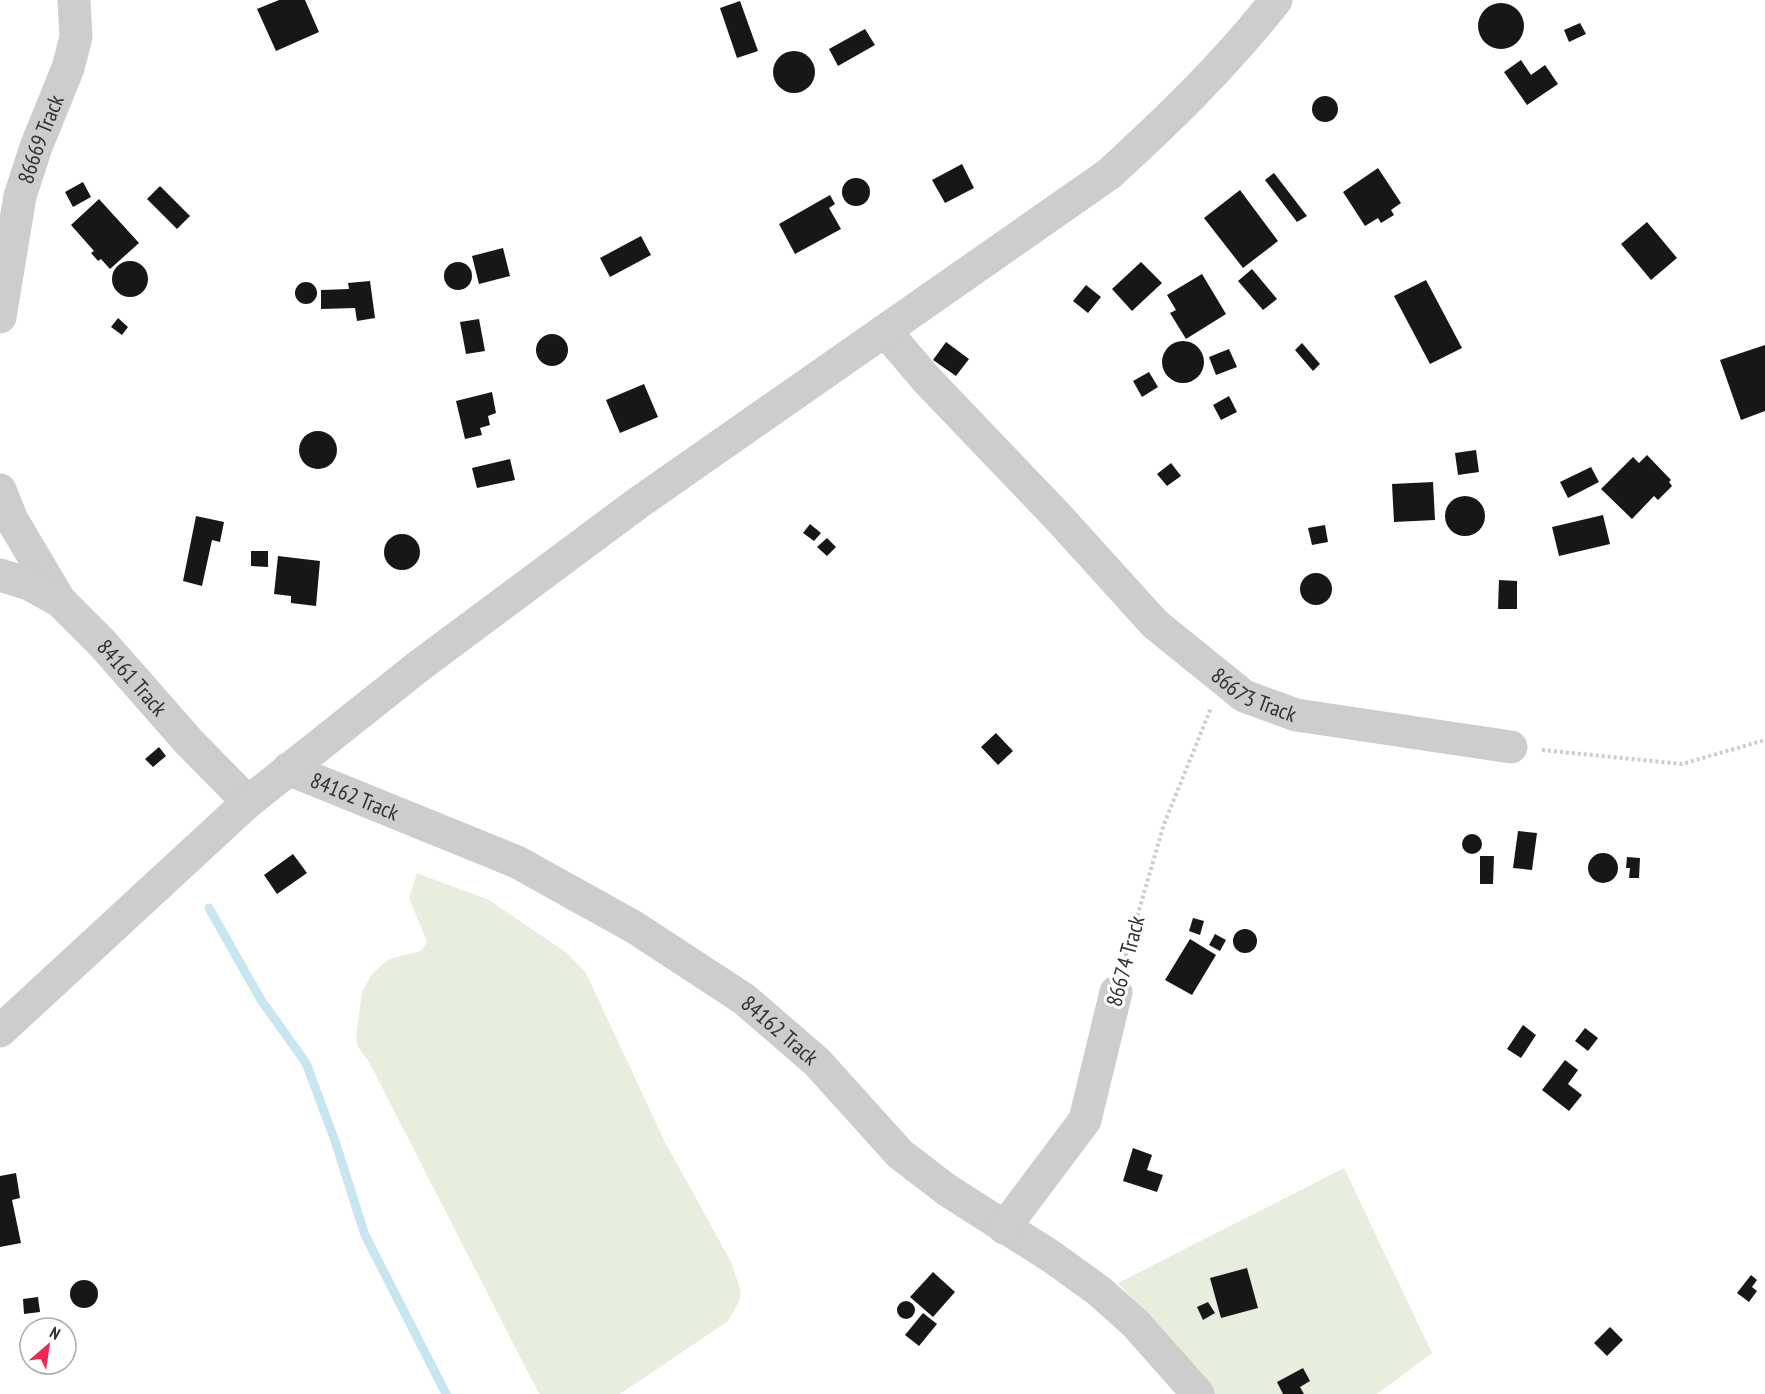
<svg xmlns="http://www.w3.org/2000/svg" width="1765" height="1394" font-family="'PT Sans Narrow',sans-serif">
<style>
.green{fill:#e8eedd}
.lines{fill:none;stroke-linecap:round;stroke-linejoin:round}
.stream{stroke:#c8e6ef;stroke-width:9}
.building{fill:#171717}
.path{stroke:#cdcdcd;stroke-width:4;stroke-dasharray:3 3;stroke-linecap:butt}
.street{stroke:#cdcdcd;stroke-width:33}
.labels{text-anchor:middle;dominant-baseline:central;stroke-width:6;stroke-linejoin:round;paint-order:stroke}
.street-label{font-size:22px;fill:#303030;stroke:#fff}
</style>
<rect width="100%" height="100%" fill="#fff"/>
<g class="green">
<path d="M 417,873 L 489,900 L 567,953 L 586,973 L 664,1140 L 731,1262 L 741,1291 L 739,1302 L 728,1321 L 620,1394 L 540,1394 L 538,1392 L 369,1062 L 358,1047 L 356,1036 L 362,992 L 372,974 L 389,959 L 421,951 L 427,942 L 409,898 Z"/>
<path d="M 1344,1168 L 1432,1353 L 1377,1394 L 1213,1394 L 1118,1283 Z"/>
</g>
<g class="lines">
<path class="stream" d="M 209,908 L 261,1000 L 306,1063 L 335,1141 L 365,1235 L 446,1394"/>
</g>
<g class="building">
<path d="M 279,0 L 305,0 L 319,32 L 276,51 L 257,9 Z"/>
<path d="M 740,1 L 758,51 L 737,58 L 720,8 Z"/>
<circle cx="1501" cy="26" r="23"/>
<path d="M 1580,23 L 1586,34 L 1569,42 L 1564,30 Z"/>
<path d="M 865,29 L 875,45 L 838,66 L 829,49 Z"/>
<circle cx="794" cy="72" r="21"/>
<path d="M 1521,60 L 1531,75 L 1545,65 L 1558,84 L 1527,105 L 1504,72 Z"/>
<circle cx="1325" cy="109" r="13"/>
<path d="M 962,164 L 974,188 L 945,203 L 932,180 Z"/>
<path d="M 1378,168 L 1401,203 L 1391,210 L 1394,215 L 1381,223 L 1378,218 L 1365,226 L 1343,192 Z"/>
<path d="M 1274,173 L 1307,216 L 1297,222 L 1265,180 Z"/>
<circle cx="856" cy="192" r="14"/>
<path d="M 83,182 L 91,197 L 73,207 L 65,192 Z"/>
<path d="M 160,186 L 190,216 L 177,229 L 147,199 Z"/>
<path d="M 1240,190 L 1278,241 L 1243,268 L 1204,218 Z"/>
<path d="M 830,195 L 835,204 L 829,208 L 841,229 L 795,254 L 779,224 Z"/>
<path d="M 99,199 L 139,243 L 110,269 L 101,259 L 98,261 L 91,253 L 94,251 L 71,225 Z"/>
<path d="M 1647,222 L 1677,258 L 1651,280 L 1621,244 Z"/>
<path d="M 641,236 L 651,255 L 610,277 L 600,258 Z"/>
<path d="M 503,248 L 510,276 L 479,284 L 472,256 Z"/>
<circle cx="130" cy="279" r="18"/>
<circle cx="458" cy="276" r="14"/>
<path d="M 1141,262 L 1162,283 L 1132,311 L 1112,289 Z"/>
<path d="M 1252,269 L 1277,299 L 1263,310 L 1238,281 Z"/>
<path d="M 1202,274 L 1226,314 L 1186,339 L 1170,313 L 1176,310 L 1167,295 Z"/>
<path d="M 1426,280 L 1462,348 L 1430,364 L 1394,296 Z"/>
<path d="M 370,281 L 375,318 L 357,321 L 355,308 L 321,309 L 321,290 L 349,289 L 348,283 Z"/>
<circle cx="306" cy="293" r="11"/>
<path d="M 1086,285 L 1101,297 L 1088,313 L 1073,301 Z"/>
<path d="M 118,318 L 128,327 L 122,335 L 111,327 Z"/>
<path d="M 479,319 L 485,351 L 466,354 L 460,322 Z"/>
<circle cx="552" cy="350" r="16"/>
<circle cx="1183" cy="362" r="21"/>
<path d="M 946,342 L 969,359 L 956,376 L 933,360 Z"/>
<path d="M 1302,343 L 1320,364 L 1313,371 L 1295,350 Z"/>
<path d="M 1765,345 L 1765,411 L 1741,420 L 1720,360 Z"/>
<path d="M 1229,349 L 1237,367 L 1216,375 L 1209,357 Z"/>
<path d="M 1149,372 L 1158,387 L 1142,397 L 1133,381 Z"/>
<path d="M 644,384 L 658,417 L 620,433 L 606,400 Z"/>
<path d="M 492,392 L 496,413 L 488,416 L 490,425 L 480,428 L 482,435 L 465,439 L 456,401 Z"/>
<path d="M 1229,396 L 1237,412 L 1221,420 L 1213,405 Z"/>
<circle cx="318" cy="450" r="19"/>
<path d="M 1476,450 L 1479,472 L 1458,475 L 1455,453 Z"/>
<path d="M 1647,455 L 1671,480 L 1669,482 L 1672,486 L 1658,500 L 1654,496 L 1632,519 L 1601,489 L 1633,457 L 1639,463 Z"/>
<path d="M 510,459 L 515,480 L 477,488 L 472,468 Z"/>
<path d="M 1171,463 L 1181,476 L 1167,486 L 1157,474 Z"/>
<path d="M 1591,467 L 1599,482 L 1568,498 L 1560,482 Z"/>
<path d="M 1433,482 L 1435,520 L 1394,522 L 1392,484 Z"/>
<circle cx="1465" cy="516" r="20"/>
<path d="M 1603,515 L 1610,544 L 1559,556 L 1552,527 Z"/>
<path d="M 196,516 L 224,522 L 220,542 L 212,540 L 202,586 L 183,581 Z"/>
<path d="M 810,524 L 821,533 L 814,541 L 803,533 Z"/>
<path d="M 1325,525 L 1328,542 L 1312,545 L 1308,528 Z"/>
<circle cx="402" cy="552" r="18"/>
<path d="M 827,538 L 836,547 L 827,556 L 817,547 Z"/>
<path d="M 251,551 L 268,551 L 268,567 L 251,566 Z"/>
<path d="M 278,556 L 320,561 L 316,606 L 291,603 L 291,596 L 274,594 Z"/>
<circle cx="1316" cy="589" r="16"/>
<path d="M 1499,580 L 1517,581 L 1517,609 L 1498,609 Z"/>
<path d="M 996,733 L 1013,751 L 998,765 L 981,747 Z"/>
<path d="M 159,747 L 166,756 L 153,767 L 145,759 Z"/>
<path d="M 1518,831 L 1537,833 L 1532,870 L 1513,868 Z"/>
<circle cx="1472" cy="844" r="10"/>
<circle cx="1603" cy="868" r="15"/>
<path d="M 293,854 L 307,873 L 277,894 L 264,875 Z"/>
<path d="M 1480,856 L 1494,856 L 1493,884 L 1480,884 Z"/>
<path d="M 1627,857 L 1640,858 L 1639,878 L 1629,878 L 1630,868 L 1626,868 Z"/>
<path d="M 1193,918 L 1204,921 L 1200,935 L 1189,931 Z"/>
<circle cx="1245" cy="941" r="12"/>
<path d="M 1215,934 L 1226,940 L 1220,951 L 1209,945 Z"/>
<path d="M 1190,939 L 1216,955 L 1192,995 L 1165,980 Z"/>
<path d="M 1523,1025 L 1536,1035 L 1521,1058 L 1507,1049 Z"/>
<path d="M 1585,1028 L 1598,1038 L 1588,1051 L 1575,1041 Z"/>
<path d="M 1565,1060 L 1578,1070 L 1568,1084 L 1582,1095 L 1569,1111 L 1542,1090 Z"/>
<path d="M 1133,1148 L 1152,1155 L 1147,1170 L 1163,1175 L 1157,1192 L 1123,1181 Z"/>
<path d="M 16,1173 L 20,1198 L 12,1200 L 21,1243 L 0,1247 L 0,1176 Z"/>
<path d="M 1247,1268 L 1258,1308 L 1221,1318 L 1210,1278 Z"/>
<path d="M 933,1272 L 955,1292 L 933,1317 L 910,1297 Z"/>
<path d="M 1751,1275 L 1757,1280 L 1752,1287 L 1757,1291 L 1749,1302 L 1737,1293 Z"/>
<circle cx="84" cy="1294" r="14"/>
<path d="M 38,1297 L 40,1312 L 24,1314 L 23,1299 Z"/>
<circle cx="906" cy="1310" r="9"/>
<path d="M 1208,1302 L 1215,1313 L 1203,1320 L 1197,1307 Z"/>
<path d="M 923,1313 L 937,1324 L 919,1346 L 905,1335 Z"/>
<path d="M 1610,1327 L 1623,1340 L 1607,1356 L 1594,1343 Z"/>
<path d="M 1303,1368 L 1310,1381 L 1300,1387 L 1304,1394 L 1283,1394 L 1277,1382 Z"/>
</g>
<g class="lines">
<g class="path">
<path d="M 1542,750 L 1682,764 L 1765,740"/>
<path d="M 1124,962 L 1164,824 L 1211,708"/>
</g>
<g class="street">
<path id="s1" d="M 0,317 L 20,196 L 36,147 L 68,68 L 76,37 L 74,0"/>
<path id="s2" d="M 886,332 L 927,380 L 1058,517 L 1155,624 L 1244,696 L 1296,715 L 1511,747"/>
<path d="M 0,490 L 12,520 L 60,601"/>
<path id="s3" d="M 0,575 L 29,584 L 60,601 L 103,644 L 189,742 L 248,802"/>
<path id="s4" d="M 288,769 L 517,862 L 634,927 L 744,999 L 817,1062 L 900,1154 L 947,1190 L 1052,1257 L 1099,1291 L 1135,1323 L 1198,1394"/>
<path d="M 0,1031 L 248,802 L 419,666 L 638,503 L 1109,174 C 1169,119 1226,64 1276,0"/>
<path d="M 1004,1228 L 1085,1120 L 1116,992"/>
</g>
</g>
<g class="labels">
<g class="street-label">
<text stroke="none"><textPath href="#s1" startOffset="183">86669 Track</textPath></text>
<text stroke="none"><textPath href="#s3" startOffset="171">84161 Track</textPath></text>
<text stroke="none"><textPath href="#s2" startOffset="520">86673 Track</textPath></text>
<text stroke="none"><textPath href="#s4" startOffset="72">84162 Track</textPath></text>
<text transform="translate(1125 961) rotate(-75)">86674 Track</text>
<text stroke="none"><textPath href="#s4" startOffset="560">84162 Track</textPath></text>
</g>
</g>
<g transform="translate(48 1346) rotate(29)"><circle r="28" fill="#ffffff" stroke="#acacac" stroke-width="1.5"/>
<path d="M0-4.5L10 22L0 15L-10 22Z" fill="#f22756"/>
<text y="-9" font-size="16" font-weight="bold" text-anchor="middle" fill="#303030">N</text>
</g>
</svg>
